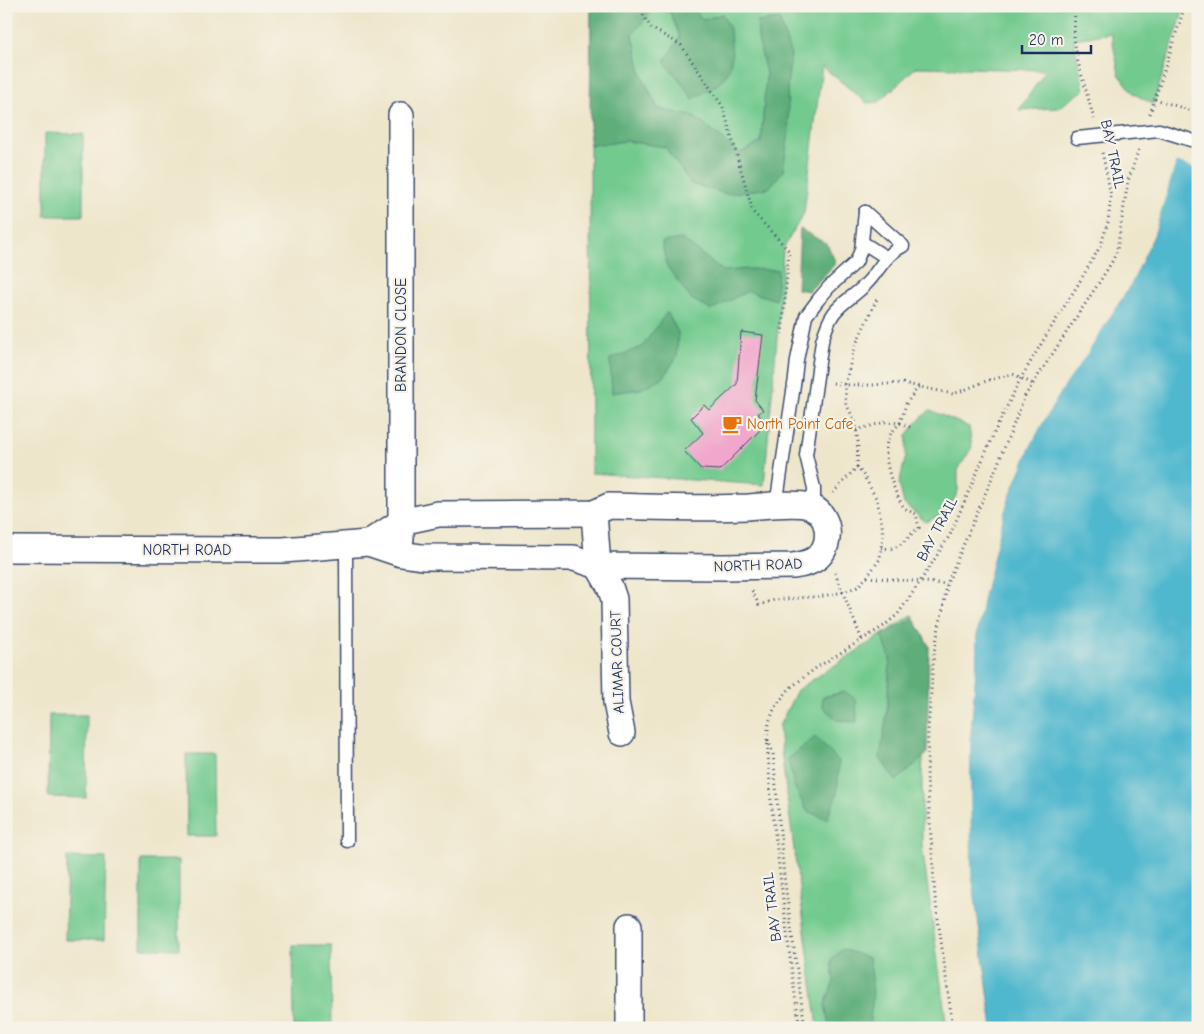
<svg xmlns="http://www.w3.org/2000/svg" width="1204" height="1034" font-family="'Comic Neue',sans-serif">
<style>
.green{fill:#73ca8f;stroke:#477c76}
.forest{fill:#5eae7a;stroke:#3c6e6c}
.water{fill:#50b7ce;stroke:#367396}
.pier{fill:#eee6cb}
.building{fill:#f0a7cb}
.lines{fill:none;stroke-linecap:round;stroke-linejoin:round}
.service-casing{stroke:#3b4a6e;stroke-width:15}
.minor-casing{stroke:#3b4a6e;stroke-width:28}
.path{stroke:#3b4a6e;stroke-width:3;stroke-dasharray:1 4;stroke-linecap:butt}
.service{stroke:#fff;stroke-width:12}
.minor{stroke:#fff;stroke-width:25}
.labels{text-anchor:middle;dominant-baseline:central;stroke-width:4.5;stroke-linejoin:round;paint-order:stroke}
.street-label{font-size:15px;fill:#1b2f5e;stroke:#f7f3e8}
.food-label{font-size:15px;fill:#c56008;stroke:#f7f3e8;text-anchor:start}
</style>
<rect width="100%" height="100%" fill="#f7f3e8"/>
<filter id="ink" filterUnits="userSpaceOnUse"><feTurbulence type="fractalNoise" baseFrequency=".02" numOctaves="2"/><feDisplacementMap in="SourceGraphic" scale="10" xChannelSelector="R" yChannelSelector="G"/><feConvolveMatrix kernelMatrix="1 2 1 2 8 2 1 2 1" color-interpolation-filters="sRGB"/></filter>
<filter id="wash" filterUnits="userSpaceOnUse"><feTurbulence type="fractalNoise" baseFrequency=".0096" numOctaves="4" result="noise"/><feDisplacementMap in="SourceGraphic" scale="20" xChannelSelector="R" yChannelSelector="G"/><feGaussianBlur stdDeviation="1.12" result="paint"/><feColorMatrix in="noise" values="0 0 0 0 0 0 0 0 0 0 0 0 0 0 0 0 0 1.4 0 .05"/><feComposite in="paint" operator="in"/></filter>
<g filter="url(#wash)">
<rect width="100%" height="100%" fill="#eee6cb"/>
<g class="green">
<path d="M 591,6 L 1185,6 L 1153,104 L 1134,94 L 1119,74 L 1111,33 L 1074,39 L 1078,62 L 1084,90 L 1058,108 L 1019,110 L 1046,70 L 916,67 L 879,102 L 867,103 L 822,66 L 804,213 L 783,249 L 780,304 L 764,485 L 591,473 L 590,145 Z"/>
<path d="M 45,133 L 83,134 L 83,216 L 45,216 Z"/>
<path d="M 930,410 L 969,427 L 972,447 L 958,470 L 958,491 L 948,512 L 926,522 L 904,504 L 899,484 L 906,456 L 907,435 L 919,420 Z"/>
<path d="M 912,615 L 929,646 L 922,776 L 922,845 L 947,1028 L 818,1028 L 783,767 L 779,726 L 797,690 Z"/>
<path d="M 49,715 L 87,715 L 86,798 L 48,797 Z"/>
<path d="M 186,754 L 215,754 L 216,836 L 187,836 Z"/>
<path d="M 67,857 L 106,858 L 104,940 L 65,940 Z"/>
<path d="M 141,860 L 179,860 L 179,949 L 141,948 Z"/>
<path d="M 293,945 L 331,945 L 332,1027 L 294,1027 Z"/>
</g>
<g class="forest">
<path d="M 591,6 L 693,6 L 692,8 L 703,20 L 722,14 L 730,29 L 732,56 L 728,73 L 718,84 L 693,99 L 678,78 L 664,62 L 680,37 L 670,12 L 651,10 L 633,35 L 641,73 L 658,109 L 693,116 L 740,153 L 761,142 L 766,74 L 758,38 L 757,22 L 779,19 L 791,55 L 787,86 L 789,132 L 783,171 L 769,188 L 727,194 L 691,184 L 665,147 L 626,141 L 604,144 L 590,145 Z"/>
<path d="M 800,229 L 827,244 L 836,263 L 809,291 L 797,289 Z"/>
<path d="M 682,239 L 723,271 L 748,269 L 778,270 L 776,300 L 748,291 L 711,310 L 691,299 L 666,265 L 662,242 Z"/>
<path d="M 667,312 L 678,332 L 677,356 L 664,377 L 641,389 L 612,393 L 610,359 L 642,347 Z"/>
<path d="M 914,619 L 929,646 L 927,754 L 896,781 L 880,758 L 887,712 L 890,658 L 882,635 Z"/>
<path d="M 845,692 L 856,699 L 857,722 L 837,720 L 823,707 L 822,697 Z"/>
<path d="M 815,737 L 839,761 L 837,794 L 827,819 L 807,811 L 794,786 L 788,759 Z"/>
<path d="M 842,949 L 869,958 C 874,984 874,1002 868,1028 L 830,1028 L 825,1005 L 834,981 L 831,961 Z"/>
</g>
<path class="water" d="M 1198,105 L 1198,1028 L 993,1028 L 971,871 L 970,739 L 976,663 L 976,638 L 983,598 L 1004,513 L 1010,495 L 1029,449 L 1042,424 L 1062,390 L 1127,291 L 1140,265 L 1154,234 L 1175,163 L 1191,125 Z"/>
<path class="pier" d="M 1198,102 L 1198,169 L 1176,162 L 1154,234 L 1133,280 L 1088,352 L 1062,390 L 1042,424 L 1029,449 L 1010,495 L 1004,513 L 983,598 L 976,638 L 976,663 L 970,739 L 971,871 L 992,1028 L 990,1028 L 968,871 L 968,738 L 973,663 L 973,638 L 980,597 L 1002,512 L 1008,494 L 1027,448 L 1040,423 L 1060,389 L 1085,351 L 1131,279 L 1152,233 L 1173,162 L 1189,124 L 1195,104 Z"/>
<g id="blocks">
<path class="building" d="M 741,332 L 763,335 L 755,400 L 763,410 L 758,414 L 767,423 L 720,470 L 701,469 L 684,451 L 703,433 L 691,418 L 704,405 L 709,410 L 737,384 Z"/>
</g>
</g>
<g filter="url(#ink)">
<use href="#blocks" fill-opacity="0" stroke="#3b4a6e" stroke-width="1"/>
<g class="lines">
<defs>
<g id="service">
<path d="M 1077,138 L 1159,130 L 1191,140"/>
<path d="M 862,242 L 887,258"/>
<path d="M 776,506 L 795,378 L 797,360 L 806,316 L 818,300 L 829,287 L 856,262 L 861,250 L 865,212"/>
<path d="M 814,508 L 814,488 L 806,455 L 822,341 C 825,331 828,321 834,313 C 843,301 856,295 866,284 C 879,271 886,253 903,246 L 865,212"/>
<path d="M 346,545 L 347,841"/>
</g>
<g id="minor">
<path d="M 594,513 L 598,566 L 610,587 L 614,599 L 616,702 L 622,733"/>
<path d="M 401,539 L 401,115"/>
<path d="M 6,549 L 258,550 L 283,550 L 368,543 L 401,554 L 422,557 L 574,558 L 598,566 L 723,567 L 793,566 C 802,565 811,563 818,557 C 833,543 830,513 809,506 C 795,502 763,506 748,507 C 701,509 655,507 609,506 L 594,513 L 438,514 L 401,522 L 368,543"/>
<path d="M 629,1028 L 629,926"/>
</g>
</defs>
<use href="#service" class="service-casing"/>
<use href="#minor" class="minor-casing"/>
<g class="path">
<path d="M 638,6 L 651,28 L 681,45 L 723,107 L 753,212 L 789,251 L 782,334"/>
<path d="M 1075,6 L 1074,38 L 1078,62 L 1094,119"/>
<path d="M 1155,99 L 1198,113"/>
<path d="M 1150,114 L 1185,6"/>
<path d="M 833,383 L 849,385 L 872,385 L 902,383 L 953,394 L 964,390 L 989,380 L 1013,374 L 1033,384"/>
<path d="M 856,430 L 885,422 L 900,423 L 906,404 L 919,386"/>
<path d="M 857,467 L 858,442 L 855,421 L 846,404 L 845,385 L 854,348 L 877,299"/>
<path d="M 881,548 C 884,548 890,549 893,548 C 904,545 909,534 919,528 L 916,514 C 912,512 906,510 903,506 C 894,493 882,457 887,442 C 889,435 895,428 900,423 L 912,428"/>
<path d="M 835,573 L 862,640"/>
<path d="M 867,577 L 947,584"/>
<path d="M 752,591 L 759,605 L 774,600 L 823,596 L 843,592 L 857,587 L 867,577 L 880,559 L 883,530 L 877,500 L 864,476 L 857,467 L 832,494"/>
<path d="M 768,740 L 773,753 L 784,876 L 805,1028"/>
<path d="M 800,1028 L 793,982 L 771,801 L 767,737 L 769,722 L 775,707 L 790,688 L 816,668 L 884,626 L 898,614 L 920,582 L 950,535 L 994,433 L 1021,378 L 1047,334 L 1076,288 L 1101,245 L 1108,222 L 1111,197 L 1107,175 L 1102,152"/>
<path d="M 953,1028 L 935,897 L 927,778 L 928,730 L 934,652 L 944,603 L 947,584 L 954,567 L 997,466 L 1025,396 L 1102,278 L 1113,260 L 1117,250 L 1128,181 L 1139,149"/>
</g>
<use href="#service" class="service"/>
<use href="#minor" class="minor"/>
</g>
</g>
<defs>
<symbol id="cafe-bare" viewBox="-9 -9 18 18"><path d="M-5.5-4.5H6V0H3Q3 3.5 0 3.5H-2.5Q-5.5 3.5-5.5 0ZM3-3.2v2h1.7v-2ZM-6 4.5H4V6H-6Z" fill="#e8710a" stroke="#f7f3e8" stroke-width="2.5" paint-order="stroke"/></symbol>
</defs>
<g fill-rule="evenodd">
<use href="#cafe-bare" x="718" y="410" width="28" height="28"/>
</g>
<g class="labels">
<g class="street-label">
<text transform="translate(1113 154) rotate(78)">BAY TRAIL</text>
<text transform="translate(401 335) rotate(-90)">BRANDON CLOSE</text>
<text transform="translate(937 529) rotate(-62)">BAY TRAIL</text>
<text x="187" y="550">NORTH ROAD</text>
<text transform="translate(758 565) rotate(-2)">NORTH ROAD</text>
<text transform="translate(617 662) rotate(-92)">ALIMAR COURT</text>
<text transform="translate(772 907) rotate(-97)">BAY TRAIL</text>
</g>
<g class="food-label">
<text x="747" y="424">North Point Cafe</text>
</g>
</g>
<rect width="1204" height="1034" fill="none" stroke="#f7f3e8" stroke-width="25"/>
<path d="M1022 45v8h69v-8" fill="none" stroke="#1b2f5e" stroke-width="2.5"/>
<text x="1029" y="45" font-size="15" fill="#1b2f5e" stroke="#f7f3e8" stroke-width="4" paint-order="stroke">20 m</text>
</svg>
